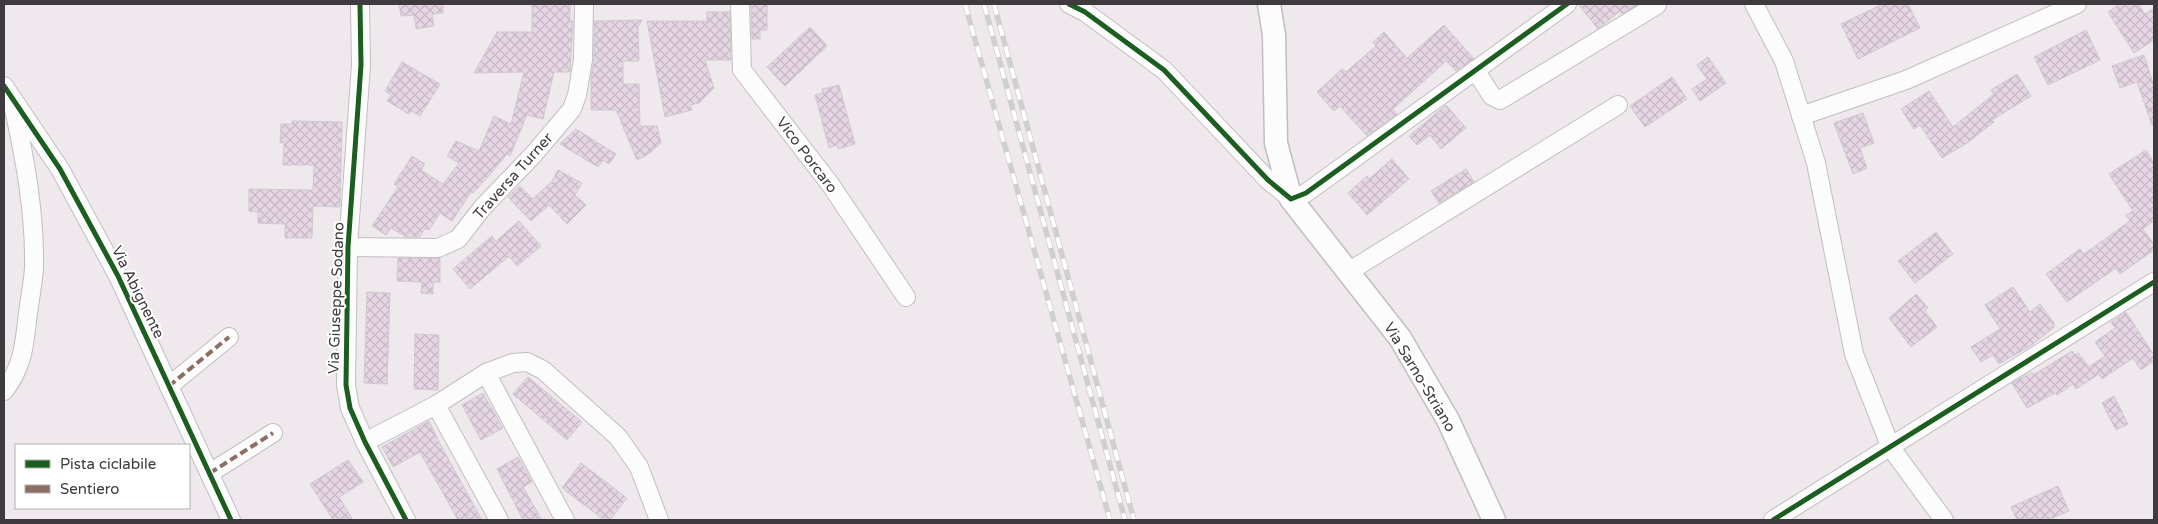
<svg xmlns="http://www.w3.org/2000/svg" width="2158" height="524" font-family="'Varela Round',sans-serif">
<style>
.building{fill:url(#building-cross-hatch);stroke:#cecace}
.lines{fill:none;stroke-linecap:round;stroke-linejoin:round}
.minor-casing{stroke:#c2bdc1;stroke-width:20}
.major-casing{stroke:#c2bdc1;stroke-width:25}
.minor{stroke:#fdfcfc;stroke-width:18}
.major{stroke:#fdfcfc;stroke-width:22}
.rail-casing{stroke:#d0cfd0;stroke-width:5.5}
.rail{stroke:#fff;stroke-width:4;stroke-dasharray:11;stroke-linecap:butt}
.quiet{stroke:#8d6e63;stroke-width:4;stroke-dasharray:8 4;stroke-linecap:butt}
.cycleway-casing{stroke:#fff;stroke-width:8}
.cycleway{stroke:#1b5e20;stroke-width:5}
.labels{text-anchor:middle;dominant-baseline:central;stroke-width:4;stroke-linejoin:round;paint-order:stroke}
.street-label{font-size:15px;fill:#3e3a3d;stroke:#fff}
</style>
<defs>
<pattern id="building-cross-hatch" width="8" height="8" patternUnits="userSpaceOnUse" patternTransform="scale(1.25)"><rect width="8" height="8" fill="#e6d5e3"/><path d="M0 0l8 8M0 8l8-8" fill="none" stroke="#c6b8c4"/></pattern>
</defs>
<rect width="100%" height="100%" fill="#efe9ee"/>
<g class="building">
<path d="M 399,4 L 443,4 L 443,13 L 432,14 L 434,26 L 416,29 L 414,15 L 401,16 Z"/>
<path d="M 532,4 L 570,4 L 570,21 L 573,21 L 570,72 L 554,72 L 543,119 L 527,115 L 510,156 L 507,154 L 487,178 L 473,193 L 471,192 L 452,221 L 440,213 L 429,230 L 425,228 L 420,237 L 406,237 L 391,228 L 386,235 L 372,226 L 398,187 L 394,184 L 412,156 L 425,164 L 421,170 L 443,184 L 459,163 L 447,156 L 456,141 L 479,151 L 494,116 L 511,124 L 524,72 L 474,73 L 497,32 L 532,32 Z"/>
<path d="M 751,4 L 767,4 L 767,30 L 760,30 L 760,39 L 752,39 Z"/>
<path d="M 1578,4 L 1639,4 L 1622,14 L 1620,11 L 1598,29 Z"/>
<path d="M 1883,4 L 1908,4 L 1920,28 L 1858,59 L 1841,24 Z"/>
<path d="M 2120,4 L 2138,4 L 2145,14 L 2154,8 L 2154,40 L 2134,53 L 2108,12 Z"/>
<path d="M 707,12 L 730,12 L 731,60 L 705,60 L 714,88 L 699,103 L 690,105 L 692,110 L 665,117 L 647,21 L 707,21 Z"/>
<path d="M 642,20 L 638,27 L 639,61 L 623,61 L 623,84 L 639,84 L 640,126 L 657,126 L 661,143 L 650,153 L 637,160 L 616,110 L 591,110 L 591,77 L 594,60 L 594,21 Z"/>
<path d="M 1444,25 L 1474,59 L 1456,71 L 1446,61 L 1393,109 L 1397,114 L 1367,136 L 1340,106 L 1334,111 L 1317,92 L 1342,69 L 1346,72 L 1376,46 L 1373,42 L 1384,32 L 1407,58 Z"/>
<path d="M 810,27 L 827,46 L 785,86 L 767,67 Z"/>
<path d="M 2086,30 L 2100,60 L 2048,85 L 2034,57 Z"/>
<path d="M 2144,55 L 2154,86 L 2154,125 L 2152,125 L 2137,82 L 2120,88 L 2112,66 Z"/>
<path d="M 1708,57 L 1726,83 L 1700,101 L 1692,89 L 1707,79 L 1697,65 Z"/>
<path d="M 402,62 L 440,84 L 420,116 L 411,111 L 409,114 L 387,101 L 391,95 L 385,91 Z"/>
<path d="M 2017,74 L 2031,96 L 1992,120 L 1994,122 L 1967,143 L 1942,158 L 1920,125 L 1914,129 L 1901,109 L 1929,91 L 1953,127 L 1994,94 L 1991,90 Z"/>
<path d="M 1672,77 L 1687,99 L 1645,127 L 1630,106 Z"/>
<path d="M 839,85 L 855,144 L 838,149 L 837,145 L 829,148 L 815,95 L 823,93 L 822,89 Z"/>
<path d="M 1446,105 L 1466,128 L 1441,149 L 1430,135 L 1417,145 L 1409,136 Z"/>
<path d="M 1863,113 L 1874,143 L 1860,148 L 1867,168 L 1853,174 L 1834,123 Z"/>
<path d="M 292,121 L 342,122 L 340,207 L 313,206 L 312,238 L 285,238 L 285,224 L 258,223 L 258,212 L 249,211 L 249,189 L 313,190 L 314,165 L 283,165 L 284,143 L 280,143 L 281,124 L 292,124 Z"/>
<path d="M 576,129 L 616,154 L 609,164 L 603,160 L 598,167 L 560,144 Z"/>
<path d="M 2146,150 L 2154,163 L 2154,221 L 2143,229 L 2154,244 L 2154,250 L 2120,274 L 2116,268 L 2067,302 L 2046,274 L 2080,249 L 2084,254 L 2130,221 L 2126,215 L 2133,211 L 2109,174 Z"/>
<path d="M 1392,159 L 1409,179 L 1367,215 L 1348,193 L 1367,176 L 1369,179 Z"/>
<path d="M 1466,169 L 1474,182 L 1439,203 L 1431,191 Z"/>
<path d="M 558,170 L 582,183 L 575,195 L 586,205 L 567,224 L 549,205 L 531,221 L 508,197 L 520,186 L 533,199 L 552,181 Z"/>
<path d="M 519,221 L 541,246 L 517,266 L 509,256 L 470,289 L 453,269 L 492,236 L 496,241 Z"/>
<path d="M 1936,232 L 1953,254 L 1915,283 L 1898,261 Z"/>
<path d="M 398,258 L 440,258 L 440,282 L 433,282 L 433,294 L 421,293 L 422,282 L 397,281 Z"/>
<path d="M 2013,287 L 2030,312 L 2040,304 L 2054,323 L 2054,327 L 2032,345 L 1999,364 L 1993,355 L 1981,362 L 1971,347 L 2000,329 L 1985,305 Z"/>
<path d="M 367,292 L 390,293 L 387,384 L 364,383 Z"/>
<path d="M 1916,294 L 1928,308 L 1925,311 L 1937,327 L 1911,347 L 1889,318 Z"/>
<path d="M 2126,312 L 2154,355 L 2154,361 L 2141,370 L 2133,358 L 2102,379 L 2099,374 L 2076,389 L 2073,384 L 2057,395 L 2055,393 L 2027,408 L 2012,383 L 2032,372 L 2033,375 L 2072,351 L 2075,355 L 2078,353 L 2089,367 L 2105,356 L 2095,342 L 2115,328 L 2111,322 Z"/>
<path d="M 415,334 L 439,335 L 438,390 L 414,389 Z"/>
<path d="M 528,377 L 582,422 L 567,440 L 513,394 Z"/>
<path d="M 483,393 L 503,428 L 481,440 L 462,405 Z"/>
<path d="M 2114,396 L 2128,424 L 2116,430 L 2102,403 Z"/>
<path d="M 429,421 L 439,442 L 482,520 L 458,520 L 420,452 L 393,467 L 382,447 Z"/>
<path d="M 518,457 L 532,482 L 523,487 L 542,520 L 523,520 L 497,469 Z"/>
<path d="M 348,460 L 363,482 L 339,497 L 353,520 L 333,520 L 310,484 Z"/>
<path d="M 581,463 L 627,498 L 610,520 L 604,520 L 562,488 Z"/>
<path d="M 2058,486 L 2069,511 L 2048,520 L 2017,520 L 2011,507 Z"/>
</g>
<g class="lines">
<defs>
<g id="minor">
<path d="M 360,4 L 361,65 L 348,247 L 346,385 L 350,408 L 365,442 L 406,520"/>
<path d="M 740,4 L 742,70 L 830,184 L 906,297"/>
<path d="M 1069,4 L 1085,12 L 1164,70 L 1268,180 L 1291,199 L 1306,193 L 1567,4"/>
<path d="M 1754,4 L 1784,61 L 1816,163 L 1854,354 L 1891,448 L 1944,520"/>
<path d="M 1475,70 L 1492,96 L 1500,100 L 1657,5"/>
<path d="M 4,86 L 60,169 L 118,276 L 231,520"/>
<path d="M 1801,116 L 1906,80 L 2077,4"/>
<path d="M 348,247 L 438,248 L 458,239 L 483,207 L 533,155 L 572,109 L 577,95 L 583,60 L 584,4"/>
<path d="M 1348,272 L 1618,105"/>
<path d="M 486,373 L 565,520"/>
<path d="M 169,386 L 229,337"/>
<path d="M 4,391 C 24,365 24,345 28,313 C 30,298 33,283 34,268 C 35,213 25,158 13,105"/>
<path d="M 436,405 L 499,520"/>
<path d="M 365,442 L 436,405 L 486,373 L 513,363 L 527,362 L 543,370 L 618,437 L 639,467 L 659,520"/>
<path d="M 210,473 L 273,433"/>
<path d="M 1773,520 L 2154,282"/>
</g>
<path id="major" d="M 1269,4 L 1274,35 L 1276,143 L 1291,199 L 1400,338 L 1448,420 L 1494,520"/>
</defs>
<use href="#minor" class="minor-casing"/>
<use href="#major" class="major-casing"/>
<use href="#minor" class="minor"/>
<use href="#major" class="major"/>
<defs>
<g id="rail">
<path d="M 965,4 L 1110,520"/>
<path d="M 984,4 L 1125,520"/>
<path d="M 994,4 L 1134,520"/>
</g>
</defs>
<use href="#rail" class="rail-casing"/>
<use href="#rail" class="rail"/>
<g class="quiet">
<path d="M 169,386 L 229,337"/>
<path d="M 210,473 L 273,433"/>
</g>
<defs>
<g id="cycleway">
<path d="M 360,4 L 361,65 L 348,247 L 346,385 L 350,408 L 365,442 L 406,520"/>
<path d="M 1069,4 L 1085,12 L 1164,70 L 1268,180 L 1291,199 L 1306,193 L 1567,4"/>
<path d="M 4,86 L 60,169 L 118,276 L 231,520"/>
<path d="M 1773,520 L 2154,282"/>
</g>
</defs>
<use href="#cycleway" class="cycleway-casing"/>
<use href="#cycleway" class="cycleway"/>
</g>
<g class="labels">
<g class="street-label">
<text transform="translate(807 155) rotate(53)">Vico Porcaro</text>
<text transform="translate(513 176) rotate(-48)">Traversa Turner</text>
<text transform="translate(138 292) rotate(64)">Via Abignente</text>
<text transform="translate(336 298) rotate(-88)">Via Giuseppe Sodano</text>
<text transform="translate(1420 377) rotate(59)">Via Sarno-Striano</text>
</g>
</g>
<rect width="2158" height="524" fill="none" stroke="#3e3a3d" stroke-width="10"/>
<rect x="15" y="444" width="175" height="65" fill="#ffffff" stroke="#b2b0b1"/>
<rect x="25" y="460" width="25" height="8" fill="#1b5e20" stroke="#b2b0b1"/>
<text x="60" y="469" font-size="15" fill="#3e3a3d">Pista ciclabile</text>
<rect x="25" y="485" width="25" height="8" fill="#8d6e63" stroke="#b2b0b1"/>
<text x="60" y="494" font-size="15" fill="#3e3a3d">Sentiero</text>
</svg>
